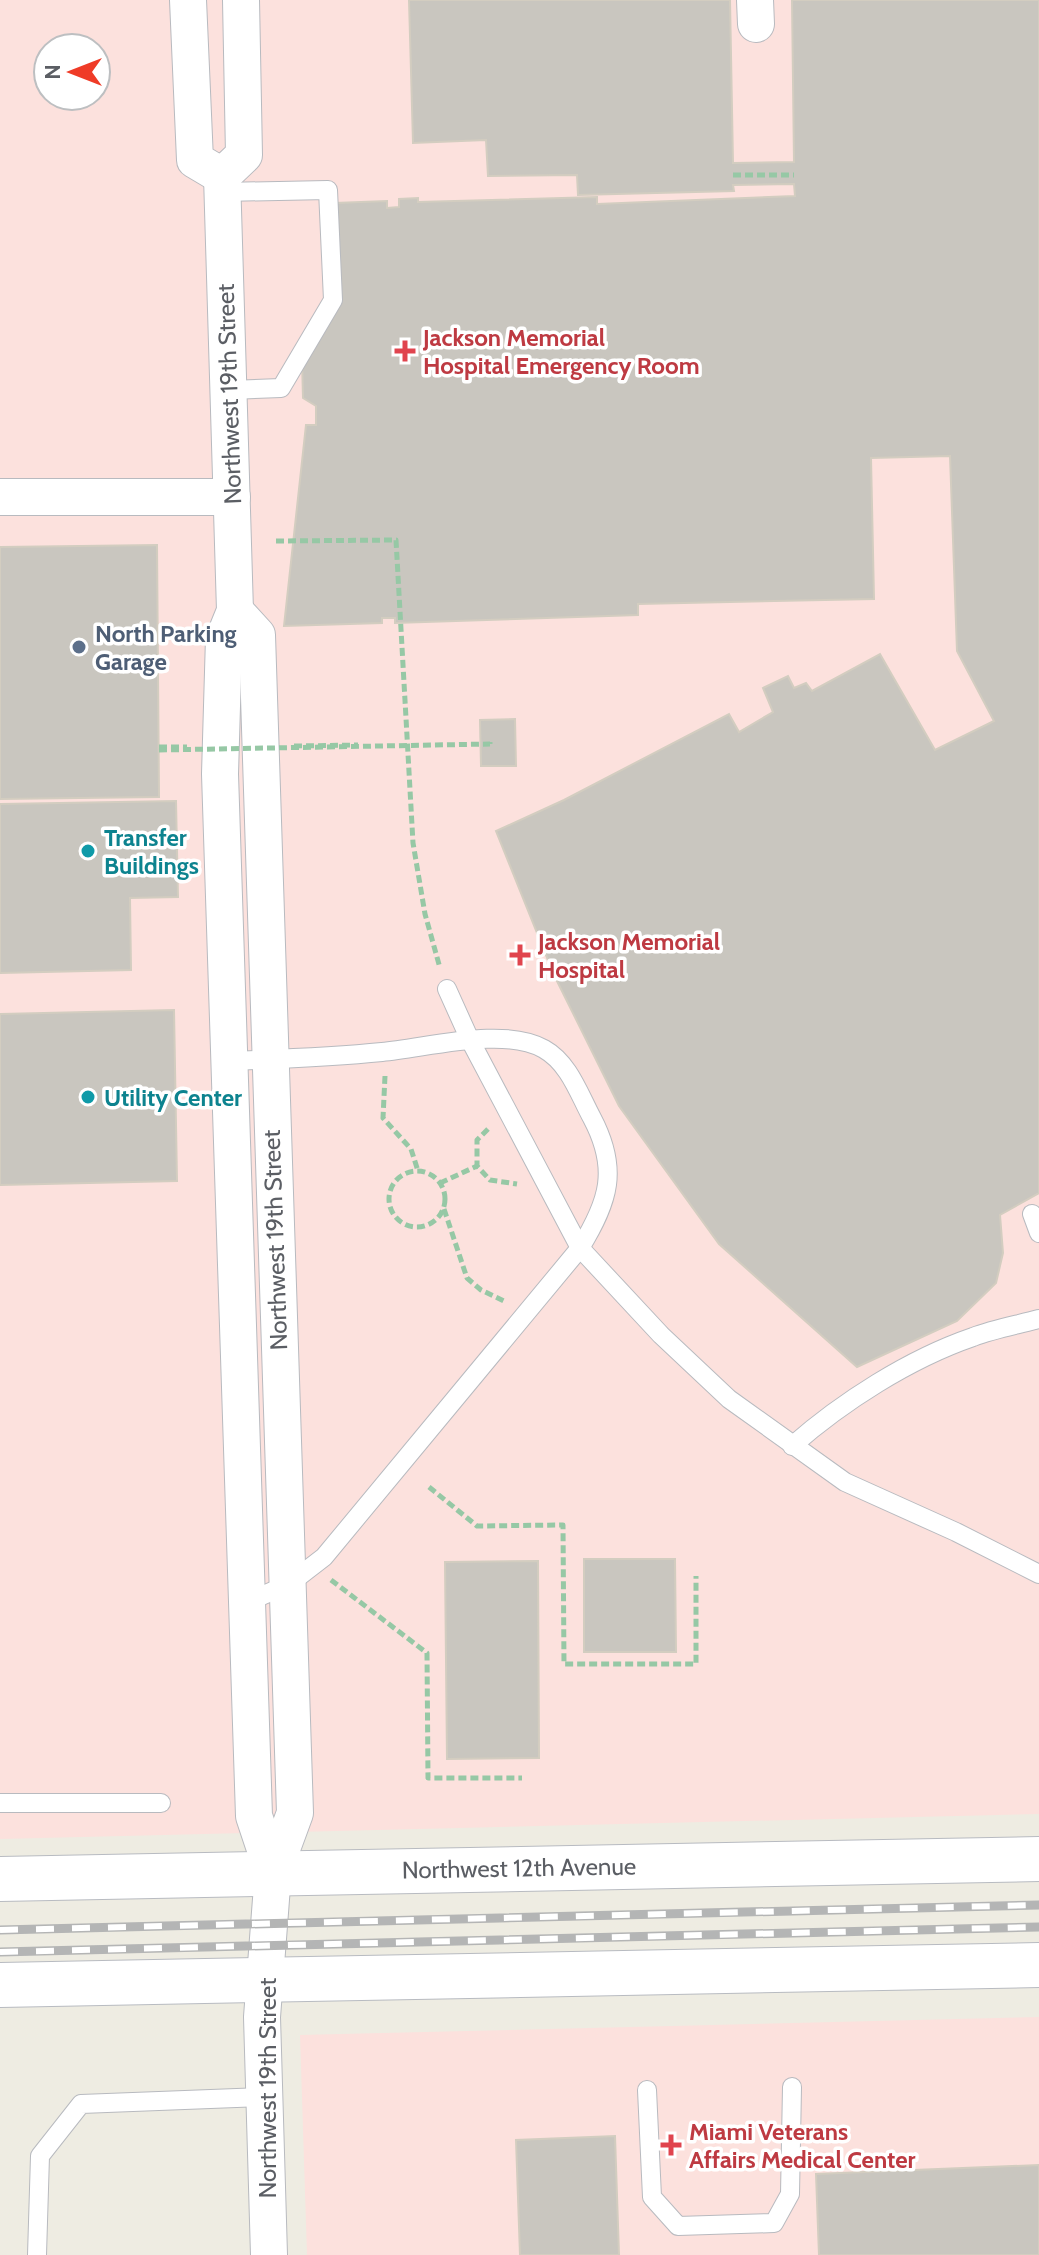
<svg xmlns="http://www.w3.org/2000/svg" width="1039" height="2255" font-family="Cabin,sans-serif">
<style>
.medical{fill:#fce1dd;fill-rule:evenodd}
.building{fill:#c9c6bf;stroke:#d3cdc0;stroke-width:2}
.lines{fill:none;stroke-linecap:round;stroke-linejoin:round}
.lane-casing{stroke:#b8babf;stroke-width:20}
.street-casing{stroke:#b8babf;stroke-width:38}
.secondary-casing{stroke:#b8bbc1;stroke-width:46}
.path{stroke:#96c8a5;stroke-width:5;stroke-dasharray:8 4;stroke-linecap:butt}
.lane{stroke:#fff;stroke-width:18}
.street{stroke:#fff;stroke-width:36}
.secondary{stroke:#fff;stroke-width:44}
.rail-casing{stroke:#b4b5b5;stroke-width:9}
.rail{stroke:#fff;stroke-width:6;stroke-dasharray:18;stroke-linecap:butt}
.path-bridge{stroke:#96c8a5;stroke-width:5;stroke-dasharray:8 4;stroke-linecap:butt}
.health-dot{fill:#e0444e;stroke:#fff;stroke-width:3}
.service-dot{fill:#5c6f8a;stroke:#fff;stroke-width:3}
.culture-dot{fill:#0f9aa8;stroke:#fff;stroke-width:3}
.labels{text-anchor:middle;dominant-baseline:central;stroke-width:7;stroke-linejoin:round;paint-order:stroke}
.health-label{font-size:24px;font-weight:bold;fill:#be3a42;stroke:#fff;text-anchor:start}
.street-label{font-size:24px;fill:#5b5e64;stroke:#fff}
.service-label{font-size:24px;font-weight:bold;fill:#4e5e75;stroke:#fff;text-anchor:start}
.culture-label{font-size:24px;font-weight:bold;fill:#0d838f;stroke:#fff;text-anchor:start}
</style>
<rect width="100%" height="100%" fill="#eeece2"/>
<g class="medical">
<path d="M 0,0 L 1039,0 L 1039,1814 L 0,1839 ZM 48,48 L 96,48 L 96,96 L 48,96 Z"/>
<path d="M 1039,2017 L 1039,2255 L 307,2255 L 300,2035 Z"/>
</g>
<g class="building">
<path d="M 409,0 L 730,0 L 733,163 L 794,162 L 792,0 L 1039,0 L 1039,1193 L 1000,1215 L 1003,1253 L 996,1283 L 957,1321 L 857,1367 L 719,1244 L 619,1106 L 554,975 L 496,831 L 564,800 L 729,714 L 739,732 L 773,712 L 763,688 L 788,676 L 794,688 L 806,683 L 812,691 L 880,654 L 935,750 L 994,721 L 957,651 L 950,456 L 871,458 L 874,599 L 638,604 L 638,615 L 395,623 L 395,618 L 382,618 L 382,623 L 284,626 L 306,425 L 316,425 L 316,406 L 303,398 L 302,360 L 333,300 L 335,203 L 387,201 L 387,208 L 399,207 L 399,199 L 418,198 L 418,202 L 597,197 L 597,204 L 795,196 L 794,184 L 733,185 L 734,191 L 578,195 L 577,175 L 488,176 L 486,140 L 413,143 Z"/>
<path d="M 157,545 L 159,797 L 0,799 L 0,547 Z"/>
<path d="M 515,719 L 516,766 L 481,766 L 480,720 Z"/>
<path d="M 176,801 L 178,897 L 130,898 L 131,970 L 0,973 L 0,804 Z"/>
<path d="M 174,1010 L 177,1181 L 0,1185 L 0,1014 Z"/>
<path d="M 584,1559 L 675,1559 L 676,1652 L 584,1652 Z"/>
<path d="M 538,1561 L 539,1758 L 447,1759 L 445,1562 Z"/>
<path d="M 615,2136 L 619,2255 L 520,2255 L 516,2140 Z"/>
<path d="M 1039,2165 L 1039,2255 L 819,2255 L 816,2174 Z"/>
</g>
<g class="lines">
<defs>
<g id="lane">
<path d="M 223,192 L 328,190 L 333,300 L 281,388 L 230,390"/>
<path d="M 447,989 L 470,1040 L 580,1248 L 661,1335 L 729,1399 L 845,1482 L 956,1532 L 1039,1574"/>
<path d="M 230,1061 C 281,1059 332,1057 382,1052 C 427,1048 504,1026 544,1049 C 569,1063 579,1094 592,1118 C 619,1169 609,1201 580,1248 L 324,1557 L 289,1584 L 245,1603"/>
<path d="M 1032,1214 L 1039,1233"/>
<path d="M 792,1446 C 842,1402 909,1359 973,1337 C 994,1329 1017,1325 1039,1319"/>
<path d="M 0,1803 L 161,1803"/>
<path d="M 647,2090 L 652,2197 L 678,2226 L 774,2223 L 790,2194 L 792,2087"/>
<path d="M 37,2255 L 40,2156 L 81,2104 L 264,2097"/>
</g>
<g id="street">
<path d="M 188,0 L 195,160 L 222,176"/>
<path d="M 755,0 L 756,24"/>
<path d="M 222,176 L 235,611 L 224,638 L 220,774 L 254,1816 L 273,1873"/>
<path d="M 222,176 L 244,155 L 241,0"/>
<path d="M 0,497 L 232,497"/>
<path d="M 235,611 L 257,635 L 295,1813 L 273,1873 L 262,2017 L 269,2255"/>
</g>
<g id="secondary">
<path d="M 0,1879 L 1039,1859"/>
<path d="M 0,1985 L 1039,1965"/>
</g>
</defs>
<use href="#lane" class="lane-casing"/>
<use href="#street" class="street-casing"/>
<use href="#secondary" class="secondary-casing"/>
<g class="path">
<path d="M 733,175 L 794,175"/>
<path d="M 276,541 L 396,540 L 413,843 L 425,914 L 440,968"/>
<path d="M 490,742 L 490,744"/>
<path d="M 294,746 L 358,745"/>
<path d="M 159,747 L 187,747"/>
<path d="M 385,1076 L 383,1118 L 411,1149 L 418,1171"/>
<path d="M 488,1129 L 477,1140 L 477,1166 L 490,1180 L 517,1184"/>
<circle cx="417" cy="1199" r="28"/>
<path d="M 440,1183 L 477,1166"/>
<path d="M 444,1209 L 467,1278 L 481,1290 L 504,1301"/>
<path d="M 429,1487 L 477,1526 L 563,1525 L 564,1664 L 696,1664 L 696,1576"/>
<path d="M 331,1580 L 427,1653 L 428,1778 L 522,1778"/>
</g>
<use href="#lane" class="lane"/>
<use href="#street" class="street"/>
<use href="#secondary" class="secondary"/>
<defs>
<g id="rail">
<path d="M 0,1930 L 1039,1905"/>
<path d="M 0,1952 L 1039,1927"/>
</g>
</defs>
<use href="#rail" class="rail-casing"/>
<use href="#rail" class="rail"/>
<path class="path-bridge" d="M 159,750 L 490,744"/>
</g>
<g class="health-dot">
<path d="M401 339h8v8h8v8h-8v8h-8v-8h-8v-8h8z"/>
<path d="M516 943h8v8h8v8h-8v8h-8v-8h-8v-8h8z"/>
<path d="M667 2133h8v8h8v8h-8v8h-8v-8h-8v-8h8z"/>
</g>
<circle class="service-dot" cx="79" cy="647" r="8"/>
<g class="culture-dot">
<circle cx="88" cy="851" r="8"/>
<circle cx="88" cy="1097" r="8"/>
</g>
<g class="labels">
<g class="health-label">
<text x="423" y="337">Jackson Memorial<tspan x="423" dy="28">Hospital Emergency Room</tspan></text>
<text x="538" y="941">Jackson Memorial<tspan x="538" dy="28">Hospital</tspan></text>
<text x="689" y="2131">Miami Veterans<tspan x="689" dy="28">Affairs Medical Center</tspan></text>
</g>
<g class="street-label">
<text transform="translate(229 394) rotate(-92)">Northwest 19th Street</text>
<text transform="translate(275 1240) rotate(-92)">Northwest 19th Street</text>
<text transform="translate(519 1868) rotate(-1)">Northwest 12th Avenue</text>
<text transform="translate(267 2088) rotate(-90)">Northwest 19th Street</text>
</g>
<g class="service-label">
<text x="95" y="633">North Parking<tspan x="95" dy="28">Garage</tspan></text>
</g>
<g class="culture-label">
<text x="104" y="837">Transfer<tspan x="104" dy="28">Buildings</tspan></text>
<text x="104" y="1097">Utility Center</text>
</g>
</g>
<g transform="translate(72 72) rotate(270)"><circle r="38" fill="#ffffff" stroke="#bdbfc1" stroke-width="2"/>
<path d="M0-6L14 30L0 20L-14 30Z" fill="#ef3b27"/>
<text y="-12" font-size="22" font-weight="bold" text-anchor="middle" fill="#5b5e64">N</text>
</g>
</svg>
